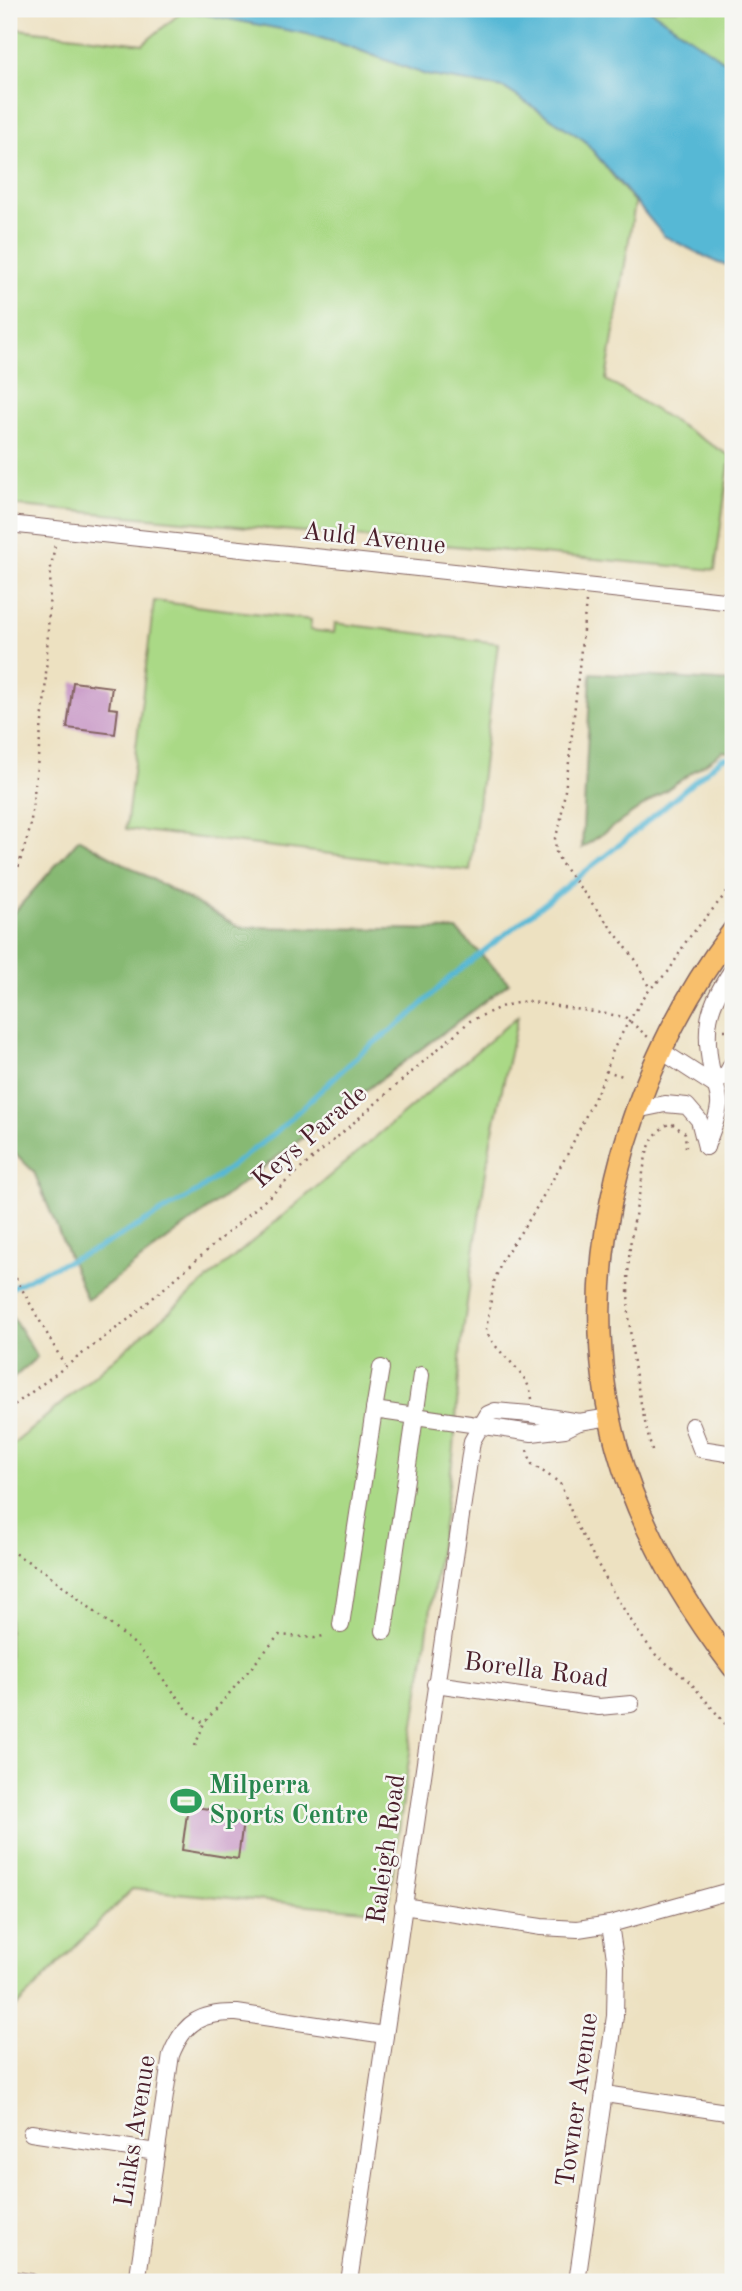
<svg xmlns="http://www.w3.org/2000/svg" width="742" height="2291" font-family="'Old Standard TT',serif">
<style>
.green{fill:#aad986;stroke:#7a7c58;stroke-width:2}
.forest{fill:#87b973;stroke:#686c4f;stroke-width:2}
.water{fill:#56b8d5;stroke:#506c80;stroke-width:2}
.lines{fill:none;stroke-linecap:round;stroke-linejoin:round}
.stream{stroke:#56b8d5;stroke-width:5}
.building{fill:#c490c3}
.minor-casing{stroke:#836360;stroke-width:18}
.major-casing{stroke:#836360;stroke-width:24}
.path{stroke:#836360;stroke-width:2.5;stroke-dasharray:2 5;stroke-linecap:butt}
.minor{stroke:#fff;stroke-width:16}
.major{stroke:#f8bf6c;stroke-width:21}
.labels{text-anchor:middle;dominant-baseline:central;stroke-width:5;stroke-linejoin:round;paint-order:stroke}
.street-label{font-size:26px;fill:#4a1f2b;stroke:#f6f6f2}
.leisure-label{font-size:26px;font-weight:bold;fill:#27864d;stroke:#f6f6f2;text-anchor:start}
</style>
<rect width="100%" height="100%" fill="#f6f6f2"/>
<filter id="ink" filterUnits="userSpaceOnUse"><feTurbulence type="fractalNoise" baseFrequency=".0143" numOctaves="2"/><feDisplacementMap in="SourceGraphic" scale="14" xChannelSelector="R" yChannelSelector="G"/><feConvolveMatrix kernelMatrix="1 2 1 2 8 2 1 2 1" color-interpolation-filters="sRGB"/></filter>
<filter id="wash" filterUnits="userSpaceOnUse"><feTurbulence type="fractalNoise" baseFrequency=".00686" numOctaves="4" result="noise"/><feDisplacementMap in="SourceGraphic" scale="28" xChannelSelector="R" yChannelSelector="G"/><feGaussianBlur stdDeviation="1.57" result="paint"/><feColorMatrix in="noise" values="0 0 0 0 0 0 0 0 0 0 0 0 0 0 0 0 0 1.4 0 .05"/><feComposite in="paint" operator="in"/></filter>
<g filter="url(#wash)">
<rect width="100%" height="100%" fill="#ede1c1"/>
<g class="green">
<path d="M 649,9 L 733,9 L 733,67 L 659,16 Z"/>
<path d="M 184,10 L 308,34 L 348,46 L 426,75 L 504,88 L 584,140 L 635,203 L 606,380 L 730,456 L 715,570 L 9,505 L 9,28 L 143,44 Z"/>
<path d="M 154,601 L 311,620 L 310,630 L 334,633 L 335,623 L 498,643 L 470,871 L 126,829 Z"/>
<path d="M 518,1016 L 491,1140 L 479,1217 L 461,1346 L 454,1449 L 387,1912 L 132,1889 L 9,2014 L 9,1448 Z"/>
</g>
<g class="forest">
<path d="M 591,673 L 733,682 L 733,753 L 723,751 L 582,848 Z"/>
<path d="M 79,839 L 239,927 L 457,930 L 509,983 L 87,1300 L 34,1172 L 9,1147 L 9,918 Z"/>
<path d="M 9,1311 L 37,1357 L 9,1382 Z"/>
</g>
<path class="water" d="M 176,9 L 649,9 L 733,67 L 733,266 L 718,263 L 664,236 L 584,140 L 504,88 L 426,75 L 348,46 L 307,34 Z"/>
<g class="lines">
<path class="stream" d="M 9,1289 L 44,1271 L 97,1249 L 197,1192 L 275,1133 L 362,1052 L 409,1017 L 448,979 L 624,841 L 722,758 L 733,757"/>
</g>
<g id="blocks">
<g class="building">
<path d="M 73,682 L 112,687 L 109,708 L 118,709 L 115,734 L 67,728 Z"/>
<path d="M 188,1806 L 244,1814 L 238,1859 L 182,1850 Z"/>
</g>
</g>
</g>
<g filter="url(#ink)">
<use href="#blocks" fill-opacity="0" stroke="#836360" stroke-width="2"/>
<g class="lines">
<defs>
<g id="minor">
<path d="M 9,524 L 733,602"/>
<path d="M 660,1050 L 714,1085"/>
<path d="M 714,1085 L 727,1073 L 733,1062"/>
<path d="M 636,1110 L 665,1104 L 687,1106 L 699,1120 L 706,1147"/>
<path d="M 706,1147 C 710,1134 718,1119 719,1105 C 720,1094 714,1083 712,1073 C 703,1028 707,1006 733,969"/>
<path d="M 374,1410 L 381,1368"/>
<path d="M 692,1426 L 701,1449 L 733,1454"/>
<path d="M 341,1625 L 374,1410 L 532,1433 L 565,1429 L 579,1422"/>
<path d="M 384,1631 L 421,1375"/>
<path d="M 435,1684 L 599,1707 L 631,1704"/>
<path d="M 403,1906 L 541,1927 L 578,1929 L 610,1924 L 733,1890"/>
<path d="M 605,2094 L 733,2113"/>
<path d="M 31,2133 L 156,2152"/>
<path d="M 9,2279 L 30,2282"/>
<path d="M 137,2282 L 171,2055 C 184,2022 201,2012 237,2013 L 385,2035"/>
<path d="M 349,2282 L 472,1441 L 488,1414 L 495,1411 L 530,1414 L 579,1422 L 610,1417"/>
<path d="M 577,2282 L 615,2016 L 616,1965 L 610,1924"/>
</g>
<path id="major" d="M 733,931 C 625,1073 569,1272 617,1447 C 639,1527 683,1601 733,1667"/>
</defs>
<use href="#minor" class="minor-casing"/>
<use href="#major" class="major-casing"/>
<g class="path">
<path d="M 586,602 L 569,762 L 560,825 L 555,838 L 556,852 L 561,863 L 635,959 L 650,989"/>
<path d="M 9,877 L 18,868 L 30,829 L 45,695 L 51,567 L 55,544"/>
<path d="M 724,1030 L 732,1030"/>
<path d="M 606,1071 L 626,1077"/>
<path d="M 9,1266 L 64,1364"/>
<path d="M 532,1399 C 528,1368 496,1356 486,1330 L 494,1282 L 503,1258 L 531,1217 L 568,1153 L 604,1078 L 613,1050 L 630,1019 L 650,989 L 669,971 L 687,940 L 733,885"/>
<path d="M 9,1409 L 130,1318 L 470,1021 L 503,1006 L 526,1001 L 625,1017 L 648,1037"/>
<path d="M 527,1450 L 532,1464 L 560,1483 L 576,1524 L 614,1594 L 639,1633 L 655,1654 L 690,1682 L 733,1733"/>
<path d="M 652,1451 C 635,1386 622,1306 631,1239 C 634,1221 637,1204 641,1186 C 645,1162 646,1134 671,1123 L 685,1133 L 686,1148"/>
<path d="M 9,1550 L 47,1573 L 137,1646 L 190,1713 L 204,1723"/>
<path d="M 195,1746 L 204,1723 L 279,1635 L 315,1638 L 327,1635"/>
</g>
<use href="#minor" class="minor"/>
<use href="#major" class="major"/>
</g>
</g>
<defs>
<symbol id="stadium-bare" viewBox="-9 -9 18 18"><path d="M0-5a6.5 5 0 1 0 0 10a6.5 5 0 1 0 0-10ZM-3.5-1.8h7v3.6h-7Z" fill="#2e9e5b" stroke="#f6f6f2" stroke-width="2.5" paint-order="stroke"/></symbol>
</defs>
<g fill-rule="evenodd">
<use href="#stadium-bare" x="164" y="1779" width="44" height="44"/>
</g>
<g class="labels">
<g class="street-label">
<text transform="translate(374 539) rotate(6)">Auld Avenue</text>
<text transform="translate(310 1137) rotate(-41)">Keys Parade</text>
<text transform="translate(536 1671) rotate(7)">Borella Road</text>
<text transform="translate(387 1849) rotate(-82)">Raleigh Road</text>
<text transform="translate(578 2100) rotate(-82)">Towner Avenue</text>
<text transform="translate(136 2131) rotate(-81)">Links Avenue</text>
</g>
<g class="leisure-label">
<text x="209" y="1786">Milperra<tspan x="209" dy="30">Sports Centre</tspan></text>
</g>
</g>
<rect width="742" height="2291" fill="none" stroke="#f6f6f2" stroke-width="35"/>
</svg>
